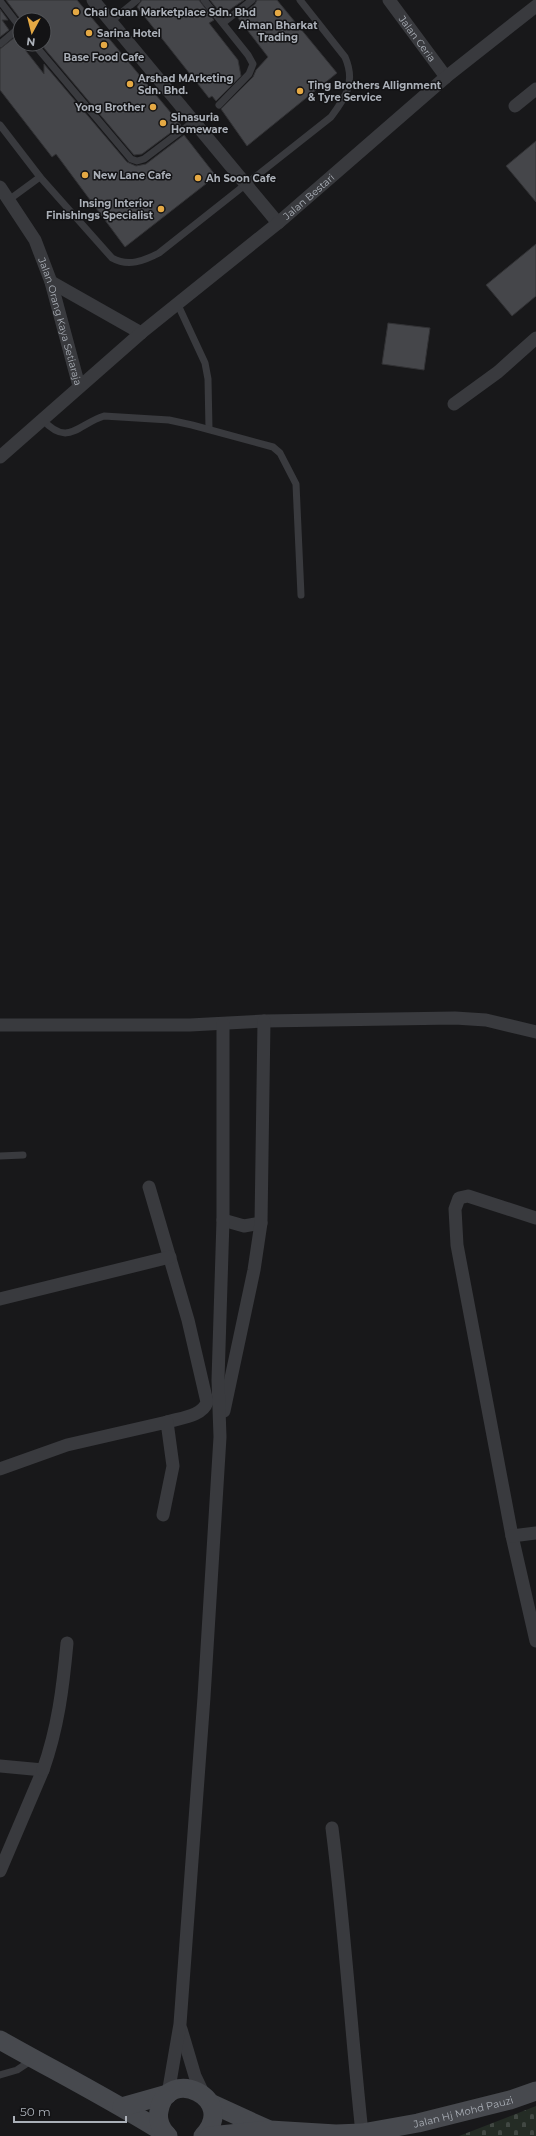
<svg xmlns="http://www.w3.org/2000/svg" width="536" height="2136" font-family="Montserrat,sans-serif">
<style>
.cemetery{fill:url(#cemetery-stones)}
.building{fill:#45464a;stroke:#323235}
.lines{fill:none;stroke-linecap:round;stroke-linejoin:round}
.lane{stroke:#393a3e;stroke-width:7}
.street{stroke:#393a3e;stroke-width:13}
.secondary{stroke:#47494e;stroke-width:19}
.poi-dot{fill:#e5a944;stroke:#131315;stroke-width:1.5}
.labels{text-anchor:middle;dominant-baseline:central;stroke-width:3;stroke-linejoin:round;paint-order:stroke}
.poi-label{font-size:10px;font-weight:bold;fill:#abb0b8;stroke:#131315;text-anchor:start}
.street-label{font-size:10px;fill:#abb0b8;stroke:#131315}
</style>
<defs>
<pattern id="cemetery-stones" width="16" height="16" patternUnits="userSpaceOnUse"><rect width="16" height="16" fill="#242c25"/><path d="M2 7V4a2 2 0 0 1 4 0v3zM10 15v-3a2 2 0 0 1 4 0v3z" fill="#414843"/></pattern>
</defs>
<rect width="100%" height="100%" fill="#18181a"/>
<path class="cemetery" d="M 536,2106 L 536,2136 L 459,2136 Z"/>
<g class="building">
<path d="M 6,0 L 77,0 L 181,125 L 142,154 L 134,155 L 44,48 L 44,20 L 21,20 Z"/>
<path d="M 142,0 L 199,0 L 214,20 L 209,23 L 238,60 L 241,76 L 216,101 L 212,96 L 209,98 L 137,7 Z"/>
<path d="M 210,0 L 244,0 L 222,15 Z"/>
<path d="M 257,0 L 277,0 L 337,73 L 247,146 L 221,109 L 253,77 L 256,70 L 268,57 L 238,18 L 255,4 Z"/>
<path d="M 0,9 L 8,20 L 2,20 L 9,30 L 0,37 Z"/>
<path d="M 15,37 L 44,74 L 44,64 L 127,162 L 136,166 L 146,164 L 184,135 L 216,176 L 125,247 L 56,154 L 52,157 L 0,90 L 0,49 Z"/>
<path d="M 536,141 L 536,202 L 506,166 Z"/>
<path d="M 536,244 L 536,296 L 512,316 L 486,285 Z"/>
<path d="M 388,323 L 430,328 L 424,370 L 382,364 Z"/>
</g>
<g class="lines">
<g class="lane">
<path d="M 204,0 L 248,55 L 253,64 L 249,74 L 219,105"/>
<path d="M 0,1 L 20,27"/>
<path d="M 110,22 L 137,0"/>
<path d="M 223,23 L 252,0"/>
<path d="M 0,44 L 20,27"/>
<path d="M 34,44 L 131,159 L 137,161 L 144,159 L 193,122"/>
<path d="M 0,125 L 40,177 L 112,258 C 128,267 144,261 159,253 L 331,117 C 346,97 356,82 345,57 L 300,0"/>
<path d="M 10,199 L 40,177"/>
<path d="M 178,305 L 205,363 L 208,379 L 209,429"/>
<path d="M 42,419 C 68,448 78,424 104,416 L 169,420 L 192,425 L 273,447 L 280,453 L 296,484 L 301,595"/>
<path d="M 0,1156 L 23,1155"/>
<path d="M 0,2075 L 17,2070 L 32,2060"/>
</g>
<g class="street">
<path d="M 93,0 L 278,223"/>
<path id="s1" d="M 389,0 L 446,77"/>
<path d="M 515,106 L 536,89"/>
<path id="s2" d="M 0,187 L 35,240 L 51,282 L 79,386"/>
<path d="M 51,282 L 141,333"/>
<path d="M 454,404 L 498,372 L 536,338"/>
<path id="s3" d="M 0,457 L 141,333 L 278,223 L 446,77 L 536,6"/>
<path d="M 0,1025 L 190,1025 L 264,1021 L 455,1018 L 486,1020 L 536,1032"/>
<path d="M 149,1187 L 188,1320 L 207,1402 C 203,1416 180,1418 167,1422"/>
<path d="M 536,1218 L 468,1196 L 459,1198 L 455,1209 L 457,1245 L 512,1536 L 536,1641"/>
<path d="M 223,1220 L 244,1226 L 261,1223"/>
<path d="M 0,1299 L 170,1257"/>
<path d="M 224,1411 L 254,1270 L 261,1223 L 264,1021"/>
<path d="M 0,1469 L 67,1445 L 167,1422 L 173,1466 L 163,1515"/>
<path d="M 512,1536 L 536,1533"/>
<path d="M 0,1766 L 43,1770 L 0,1871"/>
<path d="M 43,1770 C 58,1728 63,1687 67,1643"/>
<path d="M 332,1828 C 345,1930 351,2031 362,2133"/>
<path d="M 181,2029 L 195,2076 L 205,2097"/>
<path d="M 168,2094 L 180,2024 L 204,1697 L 220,1437 L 218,1380 L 223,1220 L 223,1024"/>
</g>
<g class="secondary">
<path d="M 0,2040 C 55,2071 112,2100 166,2134"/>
<path d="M 210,2103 L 267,2129"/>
<path d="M 122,2107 L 168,2094"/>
<path d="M 168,2136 C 161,2130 157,2120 159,2111 C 167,2064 239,2099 203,2136"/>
<path id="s4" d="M 210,2136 L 270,2130 L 336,2134 L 362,2133 L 418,2123 L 510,2100 L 536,2091"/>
</g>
</g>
<g class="poi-dot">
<circle cx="76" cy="12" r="4"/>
<circle cx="278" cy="13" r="4"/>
<circle cx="89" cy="33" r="4"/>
<circle cx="104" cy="45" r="4"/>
<circle cx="130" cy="84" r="4"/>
<circle cx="300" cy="91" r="4"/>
<circle cx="153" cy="107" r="4"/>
<circle cx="163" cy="123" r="4"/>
<circle cx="85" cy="175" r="4"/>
<circle cx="198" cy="178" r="4"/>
<circle cx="161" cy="209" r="4"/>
</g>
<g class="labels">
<g class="poi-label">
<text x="84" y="12">Chai Guan Marketplace Sdn. Bhd</text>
<text x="278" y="25" text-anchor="middle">Aiman Bharkat<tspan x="278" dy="12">Trading</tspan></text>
<text x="97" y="33">Sarina Hotel</text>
<text x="104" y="57" text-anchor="middle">Base Food Cafe</text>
<text x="138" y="78">Arshad MArketing<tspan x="138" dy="12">Sdn. Bhd.</tspan></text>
<text x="308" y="85">Ting Brothers Allignment<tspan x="308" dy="12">&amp; Tyre Service</tspan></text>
<text x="145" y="107" text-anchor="end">Yong Brother</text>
<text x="171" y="117">Sinasuria<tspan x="171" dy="12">Homeware</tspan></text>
<text x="93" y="175">New Lane Cafe</text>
<text x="206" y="178">Ah Soon Cafe</text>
<text x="153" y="203" text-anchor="end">Insing Interior<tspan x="153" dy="12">Finishings Specialist</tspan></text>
</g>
<g class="street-label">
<text stroke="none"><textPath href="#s1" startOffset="48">Jalan Ceria</textPath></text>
<text stroke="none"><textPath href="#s3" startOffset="404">Jalan Bestari</textPath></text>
<text stroke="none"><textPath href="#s2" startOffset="149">Jalan Orang Kaya Setiaraja</textPath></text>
<text stroke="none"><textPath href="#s4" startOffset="256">Jalan Hj Mohd Pauzi</textPath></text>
</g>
</g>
<g transform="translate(32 32) rotate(187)"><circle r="19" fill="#131315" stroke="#505256"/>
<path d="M0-3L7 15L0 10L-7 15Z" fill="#e5a944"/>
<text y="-6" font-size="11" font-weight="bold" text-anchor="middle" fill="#abb0b8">N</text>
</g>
<path d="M14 2116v6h112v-6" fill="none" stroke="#abb0b8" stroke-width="2"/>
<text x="20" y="2116" font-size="12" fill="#abb0b8" stroke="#131315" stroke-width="3" paint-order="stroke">50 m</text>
</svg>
